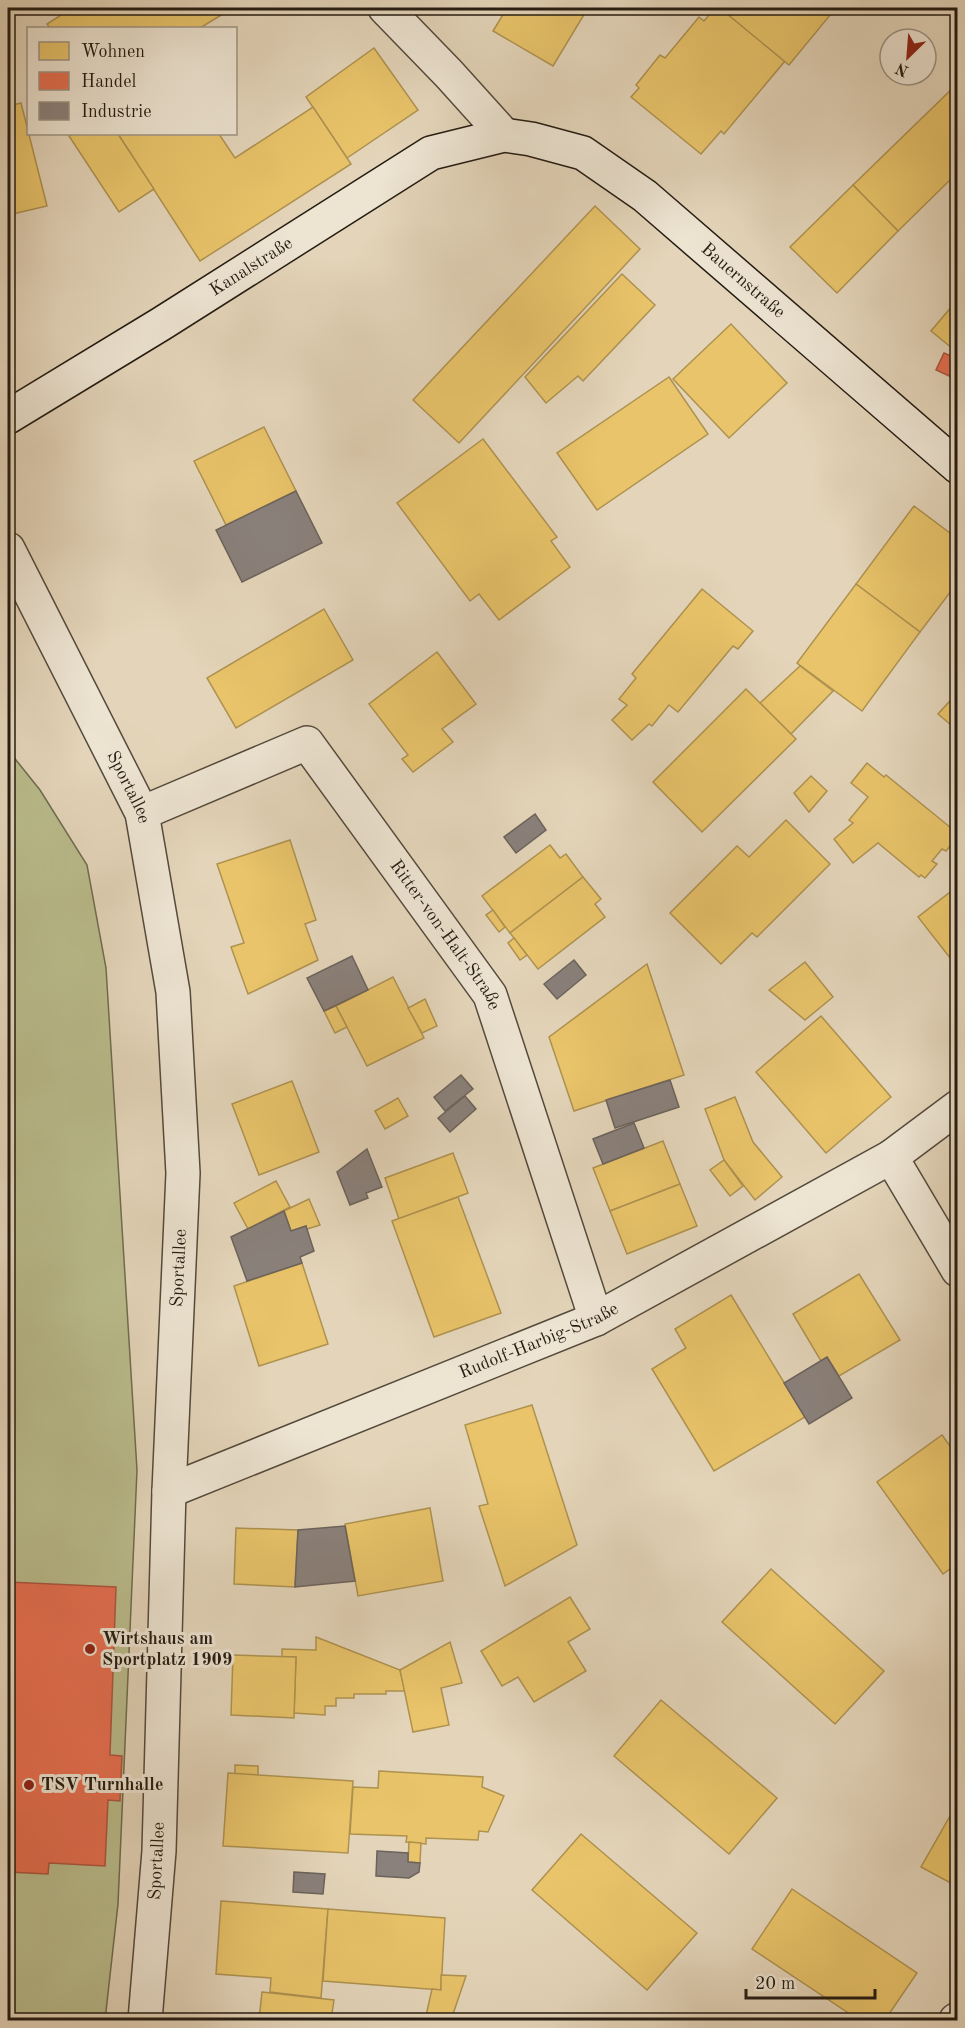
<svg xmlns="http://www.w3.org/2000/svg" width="965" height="2028" font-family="'Old Standard TT',serif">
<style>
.green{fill:#babc8c;stroke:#6f6c4f;stroke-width:1.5}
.homes{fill:#e9c46a;stroke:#ae9250;stroke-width:1.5}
.shops{fill:#e76f51;stroke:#ac563e;stroke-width:1.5}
.industry{fill:#8a817c;stroke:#6b635c;stroke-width:1.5}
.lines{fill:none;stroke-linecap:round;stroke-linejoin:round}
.minor-casing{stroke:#544a3c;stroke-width:36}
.secondary-casing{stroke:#241c12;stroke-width:36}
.minor{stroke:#ede4d2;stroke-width:33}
.secondary{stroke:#ede4d2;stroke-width:33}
.poi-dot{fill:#8f2418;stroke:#ede4d2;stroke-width:2}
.labels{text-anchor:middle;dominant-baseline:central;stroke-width:6;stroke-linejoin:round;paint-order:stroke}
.street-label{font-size:18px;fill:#241c12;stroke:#ede4d2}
.poi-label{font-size:18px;font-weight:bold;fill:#241c12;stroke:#ede4d2;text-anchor:start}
</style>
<rect width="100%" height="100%" fill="#e4d5ba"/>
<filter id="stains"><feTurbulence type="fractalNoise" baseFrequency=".00333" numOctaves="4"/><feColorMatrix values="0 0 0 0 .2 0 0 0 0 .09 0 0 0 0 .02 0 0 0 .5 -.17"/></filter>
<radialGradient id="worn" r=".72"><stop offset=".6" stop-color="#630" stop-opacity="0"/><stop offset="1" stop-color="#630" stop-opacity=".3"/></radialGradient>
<path class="green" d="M 8,750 L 40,790 L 87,865 L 106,968 L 137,1470 L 118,1904 L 105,2020 L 8,2020 Z"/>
<g class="homes">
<path d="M 72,8 L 233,8 L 200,28 L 50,28 L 47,24 Z"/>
<path d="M 507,8 L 588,8 L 553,66 L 493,31 Z"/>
<path d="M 715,8 L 720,8 L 785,61 L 724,134 L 721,131 L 701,154 L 631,97 L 639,88 L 636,85 L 660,55 L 665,58 L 699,17 L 704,21 Z"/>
<path d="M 720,8 L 842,8 L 838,12 L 835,9 L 789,65 Z"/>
<path d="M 374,48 L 418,110 L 347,158 L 306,97 Z"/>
<path d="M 958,83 L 958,183 L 955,186 L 950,180 L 898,231 L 853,185 Z"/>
<path d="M 21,103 L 47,206 L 8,215 L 8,106 Z"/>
<path d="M 313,107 L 351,164 L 200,261 L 118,134 L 219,134 L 235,158 Z"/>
<path d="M 73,134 L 118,134 L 154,189 L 119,212 L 69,136 Z"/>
<path d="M 853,185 L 898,231 L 837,293 L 790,247 Z"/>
<path d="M 595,206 L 640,249 L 459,443 L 413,400 Z"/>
<path d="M 622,274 L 655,305 L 583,381 L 578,376 L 546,403 L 525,377 Z"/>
<path d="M 958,299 L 958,353 L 931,331 Z"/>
<path d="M 731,324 L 787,383 L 729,438 L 673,379 Z"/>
<path d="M 669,377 L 708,434 L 597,510 L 557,453 Z"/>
<path d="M 264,427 L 296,491 L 226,525 L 194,461 Z"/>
<path d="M 483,439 L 557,537 L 551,541 L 570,567 L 499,620 L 479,594 L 470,601 L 397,503 Z"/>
<path d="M 914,506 L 958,539 L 958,582 L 920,632 L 856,584 Z"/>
<path d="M 856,584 L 920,632 L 862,711 L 797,663 Z"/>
<path d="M 702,589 L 753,631 L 738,649 L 733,646 L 678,712 L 669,705 L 652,726 L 649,724 L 632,740 L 612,720 L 627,705 L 619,699 L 636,678 L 632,674 Z"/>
<path d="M 324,609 L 353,660 L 236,728 L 207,678 Z"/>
<path d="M 437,652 L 476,704 L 442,729 L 453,742 L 413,772 L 402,759 L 408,755 L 369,704 Z"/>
<path d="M 800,666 L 833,691 L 791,734 L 760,703 Z"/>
<path d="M 746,689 L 796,739 L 702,832 L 653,782 Z"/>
<path d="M 958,692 L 958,731 L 938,714 Z"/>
<path d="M 867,763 L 884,777 L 886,775 L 956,832 L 952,837 L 955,840 L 946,851 L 942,849 L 932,861 L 937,864 L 925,878 L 921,875 L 919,877 L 878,843 L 853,863 L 834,839 L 853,823 L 849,820 L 868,797 L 851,783 Z"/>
<path d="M 811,776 L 827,791 L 809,812 L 794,793 Z"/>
<path d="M 786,820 L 830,864 L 757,937 L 752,933 L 721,964 L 670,913 L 737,846 L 749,857 Z"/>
<path d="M 290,840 L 316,920 L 305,924 L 318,960 L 248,994 L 231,947 L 244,943 L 217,864 Z"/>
<path d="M 550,845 L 560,858 L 566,854 L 583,877 L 510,933 L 482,896 Z"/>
<path d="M 583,877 L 601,899 L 595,904 L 605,917 L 538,969 L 510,933 Z"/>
<path d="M 958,886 L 958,968 L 918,917 Z"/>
<path d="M 493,910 L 505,927 L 499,932 L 486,915 Z"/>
<path d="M 514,938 L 527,955 L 520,960 L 508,943 Z"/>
<path d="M 805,962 L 833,997 L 805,1020 L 769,990 Z"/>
<path d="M 647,964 L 684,1075 L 574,1111 L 549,1037 Z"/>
<path d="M 393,977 L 424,1038 L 367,1066 L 336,1006 Z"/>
<path d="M 425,999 L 437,1026 L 422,1033 L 408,1008 Z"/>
<path d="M 336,1006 L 347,1027 L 335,1033 L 324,1011 Z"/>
<path d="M 821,1016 L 891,1097 L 826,1153 L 756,1072 Z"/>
<path d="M 292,1081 L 319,1152 L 259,1175 L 232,1104 Z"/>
<path d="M 735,1097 L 753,1142 L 782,1177 L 755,1200 L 724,1160 L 705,1109 Z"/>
<path d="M 398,1098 L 408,1116 L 385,1129 L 375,1111 Z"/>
<path d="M 663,1141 L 680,1184 L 610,1211 L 593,1168 Z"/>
<path d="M 453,1153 L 468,1193 L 399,1219 L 385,1178 Z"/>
<path d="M 724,1160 L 743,1186 L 730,1196 L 710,1170 Z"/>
<path d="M 276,1181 L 290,1207 L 248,1229 L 234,1203 Z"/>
<path d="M 680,1184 L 697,1226 L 627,1254 L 610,1211 Z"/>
<path d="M 458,1197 L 501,1313 L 434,1337 L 392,1221 Z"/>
<path d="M 309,1199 L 320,1225 L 307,1229 L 306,1226 L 291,1231 L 284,1211 Z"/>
<path d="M 302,1263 L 328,1344 L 259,1366 L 234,1286 Z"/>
<path d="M 859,1274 L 900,1340 L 839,1376 L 827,1357 L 821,1361 L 793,1314 Z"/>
<path d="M 731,1295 L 805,1417 L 714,1471 L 652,1369 L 686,1348 L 675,1329 Z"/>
<path d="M 532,1405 L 577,1545 L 505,1586 L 479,1506 L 488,1504 L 465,1425 Z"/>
<path d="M 942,1435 L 958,1457 L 958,1563 L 943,1574 L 877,1482 Z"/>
<path d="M 430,1508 L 443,1581 L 358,1596 L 345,1524 Z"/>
<path d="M 236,1528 L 298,1530 L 295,1587 L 234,1584 Z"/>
<path d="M 771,1569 L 884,1671 L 835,1724 L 722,1622 Z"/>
<path d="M 570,1597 L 590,1629 L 568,1642 L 586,1671 L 534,1702 L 518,1677 L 502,1686 L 481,1651 Z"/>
<path d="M 316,1637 L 400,1670 L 405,1691 L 386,1691 L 386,1694 L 354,1694 L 354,1698 L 336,1698 L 336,1706 L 325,1706 L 325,1715 L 294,1713 L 296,1657 L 282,1657 L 282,1649 L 316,1650 Z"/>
<path d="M 450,1642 L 462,1683 L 441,1688 L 449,1725 L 413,1732 L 400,1670 Z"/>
<path d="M 233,1655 L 296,1657 L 294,1718 L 231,1715 Z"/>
<path d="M 661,1700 L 777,1798 L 729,1854 L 614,1756 Z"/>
<path d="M 235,1765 L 258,1766 L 258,1776 L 235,1774 Z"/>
<path d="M 379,1771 L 483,1777 L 482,1787 L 504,1796 L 488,1832 L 479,1831 L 478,1840 L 426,1838 L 426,1844 L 406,1842 L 407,1836 L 350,1834 L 353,1787 L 378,1788 Z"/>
<path d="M 228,1773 L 353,1781 L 348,1853 L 223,1846 Z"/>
<path d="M 958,1802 L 958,1887 L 921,1867 Z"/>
<path d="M 581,1834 L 697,1933 L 647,1990 L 532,1890 Z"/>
<path d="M 409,1842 L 421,1843 L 420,1863 L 408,1862 Z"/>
<path d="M 792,1889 L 917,1973 L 885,2020 L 859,2020 L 752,1949 Z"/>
<path d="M 221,1901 L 328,1909 L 321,1998 L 270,1992 L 271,1978 L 216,1974 Z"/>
<path d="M 328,1909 L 445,1918 L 441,1990 L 323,1981 Z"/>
<path d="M 441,1975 L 466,1976 L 451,2020 L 425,2020 L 432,1989 L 441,1990 Z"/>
<path d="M 262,1992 L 334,2000 L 331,2020 L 259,2020 Z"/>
</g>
<g class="shops">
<path d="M 944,353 L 958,359 L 958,380 L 936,370 Z"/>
<path d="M 8,1582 L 116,1587 L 110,1755 L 122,1756 L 120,1801 L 108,1800 L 105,1866 L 49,1863 L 48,1874 L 8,1872 L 8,1704 L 10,1654 L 8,1654 Z"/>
</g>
<g class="industry">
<path d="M 296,491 L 322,543 L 242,582 L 216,530 Z"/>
<path d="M 535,814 L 546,830 L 516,853 L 504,837 Z"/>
<path d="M 352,956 L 368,990 L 324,1011 L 307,978 Z"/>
<path d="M 574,960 L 586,975 L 557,999 L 544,984 Z"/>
<path d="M 461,1075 L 473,1089 L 445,1111 L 434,1097 Z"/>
<path d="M 670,1080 L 679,1107 L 615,1128 L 606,1100 Z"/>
<path d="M 465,1096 L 476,1109 L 450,1132 L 438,1118 Z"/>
<path d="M 634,1123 L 644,1148 L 603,1164 L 593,1139 Z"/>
<path d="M 367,1149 L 382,1187 L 366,1193 L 368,1198 L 350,1205 L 337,1172 Z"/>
<path d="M 284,1211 L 291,1231 L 306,1226 L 314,1251 L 300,1257 L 302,1263 L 247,1281 L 231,1237 Z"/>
<path d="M 827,1357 L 852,1398 L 809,1424 L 784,1383 Z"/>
<path d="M 345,1526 L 355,1581 L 295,1587 L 298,1530 Z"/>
<path d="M 377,1851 L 408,1853 L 408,1862 L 420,1863 L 419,1872 L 409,1878 L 376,1876 Z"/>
<path d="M 294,1872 L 325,1874 L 323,1894 L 293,1892 Z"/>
</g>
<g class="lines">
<defs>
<g id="minor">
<path d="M 385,8 L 449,74 L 504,135"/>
<path id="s1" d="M 8,549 L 142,813 L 173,992 L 183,1173 L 169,1491 L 159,1851 L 145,2020"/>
<path id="s2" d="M 142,813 L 307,743 L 490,995 L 596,1319"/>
<path d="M 958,1107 L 891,1157 L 958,1270"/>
<path id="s3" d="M 169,1491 L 596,1319 L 891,1157"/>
<path d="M 956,2020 L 958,2019"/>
</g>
<g id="secondary">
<path id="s4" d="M 8,417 L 161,324 L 431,153 L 504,135 L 531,139 L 583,153 L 645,196 L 958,467"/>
</g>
</defs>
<use href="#minor" class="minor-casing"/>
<use href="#secondary" class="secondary-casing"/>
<use href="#minor" class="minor"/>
<use href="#secondary" class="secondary"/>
</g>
<g class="poi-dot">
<circle cx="90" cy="1649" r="6"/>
<circle cx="29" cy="1785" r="6"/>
</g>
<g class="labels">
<g class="street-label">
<text stroke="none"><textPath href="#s4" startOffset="286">Kanalstraße</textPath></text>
<text stroke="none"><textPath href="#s4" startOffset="860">Bauernstraße</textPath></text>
<text stroke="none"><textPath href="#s1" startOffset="267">Sportallee</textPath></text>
<text stroke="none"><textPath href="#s2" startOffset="416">Ritter-von-Halt-Straße</textPath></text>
<text transform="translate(179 1268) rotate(-87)">Sportallee</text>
<text stroke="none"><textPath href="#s3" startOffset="399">Rudolf-Harbig-Straße</textPath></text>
<text transform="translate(157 1861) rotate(-87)">Sportallee</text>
</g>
<g class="poi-label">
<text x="102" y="1639">Wirtshaus am<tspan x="102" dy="21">Sportplatz 1909</tspan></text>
<text x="41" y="1785">TSV Turnhalle</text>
</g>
</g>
<rect width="965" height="2028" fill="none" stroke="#e4d5ba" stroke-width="30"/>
<rect x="9" y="9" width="947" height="2010" fill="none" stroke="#241c12" stroke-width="3"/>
<rect x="15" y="15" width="935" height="1998" fill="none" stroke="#241c12" stroke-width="1.5"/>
<rect x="27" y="27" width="210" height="108" fill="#ede4d2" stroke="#9d9485" stroke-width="1.5"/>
<rect x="39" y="42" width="30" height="18" fill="#e9c46a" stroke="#9d9485" stroke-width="1.5"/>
<text x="81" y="57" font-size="18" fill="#241c12">Wohnen</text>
<rect x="39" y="72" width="30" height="18" fill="#e76f51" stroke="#9d9485" stroke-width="1.5"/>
<text x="81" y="87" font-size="18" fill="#241c12">Handel</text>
<rect x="39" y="102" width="30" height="18" fill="#8a817c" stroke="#9d9485" stroke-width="1.5"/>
<text x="81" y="117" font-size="18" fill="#241c12">Industrie</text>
<g transform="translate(908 57) rotate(205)"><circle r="28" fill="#ede4d2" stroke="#9d9485" stroke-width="1.5"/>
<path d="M0-4.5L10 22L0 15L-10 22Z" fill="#8f2418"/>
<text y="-9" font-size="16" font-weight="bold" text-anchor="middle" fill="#241c12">N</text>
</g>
<path d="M746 1989v9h129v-9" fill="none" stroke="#241c12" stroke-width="3"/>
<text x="755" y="1989" font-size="18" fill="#241c12" stroke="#ede4d2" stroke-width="4.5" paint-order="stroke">20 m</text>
<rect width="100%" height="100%" filter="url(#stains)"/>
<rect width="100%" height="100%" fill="url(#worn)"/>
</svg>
